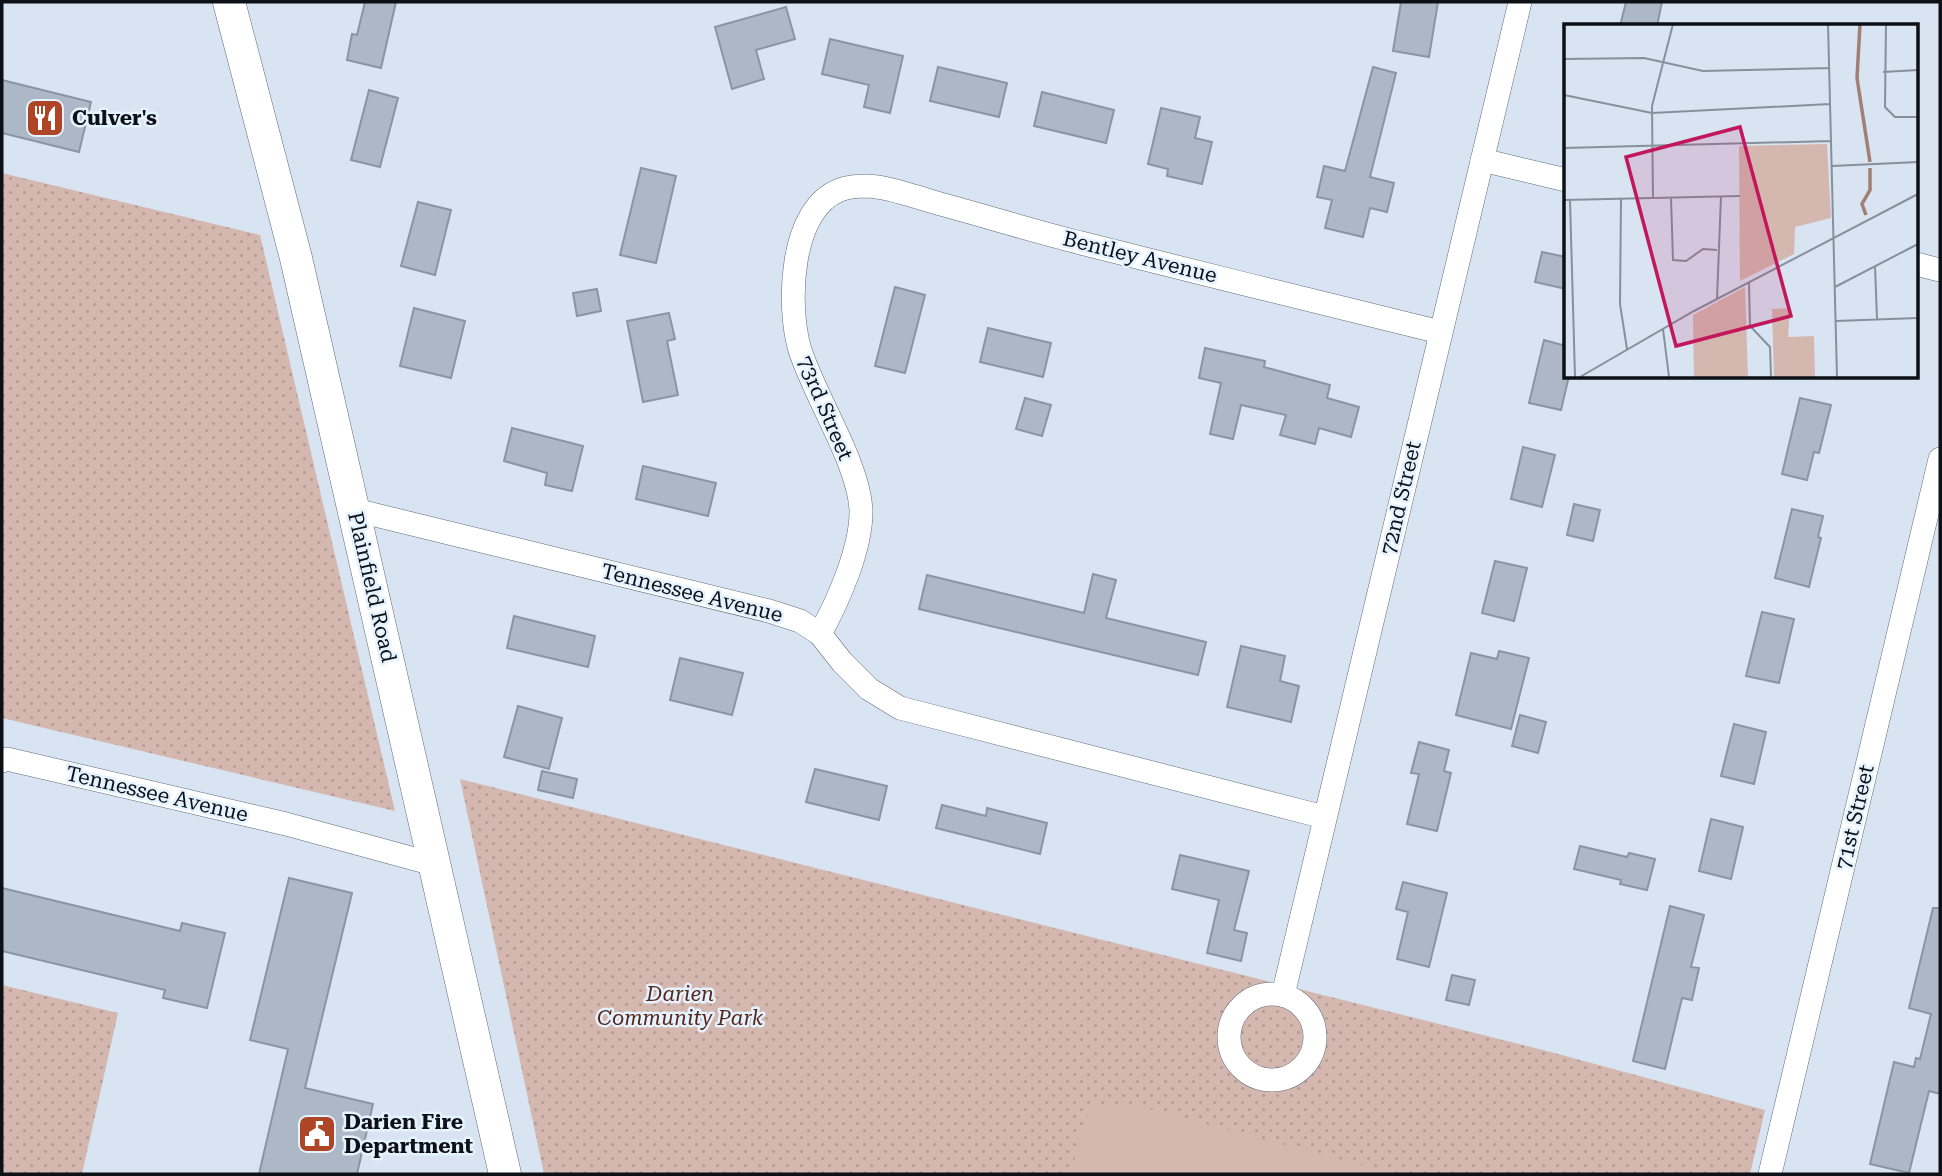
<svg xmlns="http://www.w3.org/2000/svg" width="1942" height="1176" font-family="'Roboto Serif',serif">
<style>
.park{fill:url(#park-dots)}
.pitch{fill:#d4b8b0}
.building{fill:#acb8c5;stroke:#8a95a2;stroke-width:2}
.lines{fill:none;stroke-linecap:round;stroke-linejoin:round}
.street-casing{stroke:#616c77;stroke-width:24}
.secondary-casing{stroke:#616c77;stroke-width:33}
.street{stroke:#fff;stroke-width:23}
.secondary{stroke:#fff;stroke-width:32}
.labels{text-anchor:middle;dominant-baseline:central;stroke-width:5;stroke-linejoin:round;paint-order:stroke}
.poi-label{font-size:21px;font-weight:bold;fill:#0d1115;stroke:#e5f2ff;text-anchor:start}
.street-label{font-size:21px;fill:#0d1115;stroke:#e5f2ff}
.park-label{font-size:21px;font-style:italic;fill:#582719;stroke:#e5f2ff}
.inset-river{fill:none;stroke:#a27f75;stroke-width:3.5}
.inset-road{fill:none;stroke:#87909a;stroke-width:2}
.view{fill:#c2185b;fill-opacity:0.15;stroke:#c2185b;stroke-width:3.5}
.inset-edge{fill:none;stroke:#0d1115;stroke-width:3.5}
</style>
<defs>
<pattern id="park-dots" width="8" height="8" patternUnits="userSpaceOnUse" patternTransform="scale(1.75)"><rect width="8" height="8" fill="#d4b8b0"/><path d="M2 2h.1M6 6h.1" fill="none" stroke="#b59d96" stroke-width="1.8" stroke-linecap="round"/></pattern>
</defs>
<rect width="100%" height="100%" fill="#d8e4f2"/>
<g class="park">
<path d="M 2,173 L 260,235 L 395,811 L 2,718 Z"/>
<path d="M 460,779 L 1547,1051 L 1765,1110 L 1750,1174 L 544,1174 Z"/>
<path d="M 2,985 L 118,1013 L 82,1174 L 11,1174 L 2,1172 Z"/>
</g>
<path class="pitch" d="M 1111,1104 L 1153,1110 L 1388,1172 L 1388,1174 L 1071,1174 L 1081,1134 L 1090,1110 L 1101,1105 Z"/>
<g class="building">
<path d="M 365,2 L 396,2 L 381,68 L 347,60 L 352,34 L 357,35 Z"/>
<path d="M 1401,2 L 1438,2 L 1429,57 L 1393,51 Z"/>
<path d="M 1626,2 L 1662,2 L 1657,26 L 1620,26 Z"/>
<path d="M 786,7 L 795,39 L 756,50 L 764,79 L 732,89 L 715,27 Z"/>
<path d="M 830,39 L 903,56 L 890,113 L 864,107 L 869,85 L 822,74 Z"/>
<path d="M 938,67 L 1007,83 L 999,117 L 930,101 Z"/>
<path d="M 1373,67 L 1396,73 L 1370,177 L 1394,183 L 1387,212 L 1370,208 L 1363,237 L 1325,228 L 1332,200 L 1317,197 L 1324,166 L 1345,171 Z"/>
<path d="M 2,80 L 91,102 L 79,152 L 2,133 Z"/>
<path d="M 369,90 L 398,98 L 380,167 L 351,160 Z"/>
<path d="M 1042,92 L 1114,110 L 1106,143 L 1034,126 Z"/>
<path d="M 1161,108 L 1200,117 L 1195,138 L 1212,142 L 1202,184 L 1167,176 L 1168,169 L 1148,164 Z"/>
<path d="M 641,168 L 676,176 L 656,263 L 620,255 Z"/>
<path d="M 418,202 L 451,210 L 435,275 L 401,266 Z"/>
<path d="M 1542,252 L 1566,257 L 1566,289 L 1535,282 Z"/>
<path d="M 895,287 L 925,295 L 905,373 L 875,366 Z"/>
<path d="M 597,289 L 601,311 L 577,316 L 573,293 Z"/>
<path d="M 414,308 L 465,321 L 451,378 L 400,366 Z"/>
<path d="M 669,313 L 675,339 L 667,341 L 678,395 L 643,402 L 627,321 Z"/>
<path d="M 988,328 L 1051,343 L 1043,377 L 980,362 Z"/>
<path d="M 1544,340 L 1566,346 L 1566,376 L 1569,376 L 1561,410 L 1529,403 Z"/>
<path d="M 1205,348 L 1265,361 L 1264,367 L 1330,385 L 1327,398 L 1359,407 L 1351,437 L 1319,428 L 1315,444 L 1280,435 L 1286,415 L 1241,405 L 1233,439 L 1210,434 L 1221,383 L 1199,378 Z"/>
<path d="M 1025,398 L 1051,405 L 1042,436 L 1016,429 Z"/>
<path d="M 1800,398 L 1831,405 L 1819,453 L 1814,452 L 1807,480 L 1782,474 Z"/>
<path d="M 512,428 L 583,446 L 572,491 L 545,485 L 547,473 L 504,461 Z"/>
<path d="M 1523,447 L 1555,455 L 1542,507 L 1511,499 Z"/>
<path d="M 643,466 L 716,483 L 708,516 L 636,499 Z"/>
<path d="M 1574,504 L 1600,510 L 1593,541 L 1567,535 Z"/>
<path d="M 1792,509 L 1823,516 L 1818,537 L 1821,538 L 1809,587 L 1775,578 Z"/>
<path d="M 1495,561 L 1527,568 L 1514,621 L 1482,613 Z"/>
<path d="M 1093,574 L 1116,580 L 1106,618 L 1206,642 L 1198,675 L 919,609 L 927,575 L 1084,613 Z"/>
<path d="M 1762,612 L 1794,619 L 1779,683 L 1746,676 Z"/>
<path d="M 514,616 L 595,636 L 588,667 L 507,648 Z"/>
<path d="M 1241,646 L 1285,656 L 1280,681 L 1299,686 L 1291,722 L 1227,707 Z"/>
<path d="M 1499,651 L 1529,658 L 1511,729 L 1456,715 L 1471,653 L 1497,659 Z"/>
<path d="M 680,658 L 743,673 L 732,715 L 670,700 Z"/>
<path d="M 518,706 L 562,718 L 549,769 L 504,757 Z"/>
<path d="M 1520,715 L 1546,722 L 1538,753 L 1512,746 Z"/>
<path d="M 1734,724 L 1766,732 L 1754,784 L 1721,776 Z"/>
<path d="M 1419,742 L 1449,750 L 1444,771 L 1451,773 L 1437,831 L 1407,824 L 1419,774 L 1411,773 Z"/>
<path d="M 815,769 L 887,786 L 879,820 L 806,802 Z"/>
<path d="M 542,771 L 577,779 L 573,798 L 538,790 Z"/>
<path d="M 942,805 L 986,816 L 987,808 L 1047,823 L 1040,854 L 936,828 Z"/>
<path d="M 1711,819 L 1743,827 L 1731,879 L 1699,871 Z"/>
<path d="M 1580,846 L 1627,857 L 1629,853 L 1655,859 L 1647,890 L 1620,884 L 1621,880 L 1574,869 Z"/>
<path d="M 1180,855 L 1249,871 L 1234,930 L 1247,933 L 1241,961 L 1207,953 L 1219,900 L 1172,889 Z"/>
<path d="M 289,878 L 352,893 L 305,1088 L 373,1104 L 357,1174 L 259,1174 L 288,1049 L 250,1040 Z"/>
<path d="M 1403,882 L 1447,893 L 1429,967 L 1397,959 L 1408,912 L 1396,909 Z"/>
<path d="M 2,888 L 180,931 L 182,923 L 225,933 L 207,1008 L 163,998 L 165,990 L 2,951 Z"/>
<path d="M 1670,906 L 1704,915 L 1691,967 L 1699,968 L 1692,1000 L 1682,998 L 1665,1069 L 1633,1061 Z"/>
<path d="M 1933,908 L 1940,908 L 1940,1094 L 1929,1091 L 1909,1173 L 1870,1164 L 1894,1062 L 1914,1067 L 1916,1058 L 1920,1059 L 1931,1014 L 1909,1008 Z"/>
<path d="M 1452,975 L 1475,980 L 1469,1005 L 1446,1000 Z"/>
</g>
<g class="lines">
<defs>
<g id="street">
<path d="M 1482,160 L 1566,180"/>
<path d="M 1916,264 L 1940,270"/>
<path d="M 355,510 L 769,611 L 800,621 L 820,634 L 842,662 L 869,689 L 900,708 L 1324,817"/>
<path d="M 820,634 C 838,601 862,548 861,509 C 858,462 815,397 800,350 C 787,307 789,209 840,190 C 847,187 860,186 867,186 C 890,187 915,197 937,203 C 985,216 1033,231 1081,243 C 1200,273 1321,303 1440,332"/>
<path d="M 2,761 L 7,759 L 286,824 L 433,864"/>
<circle cx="1272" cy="1037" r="43"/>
<path d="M 1283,995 L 1520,2"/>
<path d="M 1770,1174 L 1940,459"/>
</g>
<path id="secondary" d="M 229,2 L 296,258 L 505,1174"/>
</defs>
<use href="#street" class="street-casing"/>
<use href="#secondary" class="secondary-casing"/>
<use href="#street" class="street"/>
<use href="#secondary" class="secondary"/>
</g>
<defs>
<symbol id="restaurant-square" viewBox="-11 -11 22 22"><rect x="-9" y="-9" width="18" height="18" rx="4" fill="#ae4527" stroke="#e5f2ff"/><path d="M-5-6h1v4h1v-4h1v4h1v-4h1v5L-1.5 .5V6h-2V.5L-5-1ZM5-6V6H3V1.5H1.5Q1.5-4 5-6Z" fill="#fff"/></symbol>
<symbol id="civic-square" viewBox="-11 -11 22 22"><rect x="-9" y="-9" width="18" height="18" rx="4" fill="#ae4527" stroke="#e5f2ff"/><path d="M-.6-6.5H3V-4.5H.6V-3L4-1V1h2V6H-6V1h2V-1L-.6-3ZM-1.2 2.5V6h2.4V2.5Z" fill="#fff"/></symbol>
</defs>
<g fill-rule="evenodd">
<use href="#restaurant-square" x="23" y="96" width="44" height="44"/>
<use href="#civic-square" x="295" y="1112" width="44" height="44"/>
</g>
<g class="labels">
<g class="poi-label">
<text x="72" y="118">Culver's</text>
<text x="344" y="1122">Darien Fire<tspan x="344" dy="24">Department</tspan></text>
</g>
<g class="street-label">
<text transform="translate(1140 257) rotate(14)">Bentley Avenue</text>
<text transform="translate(825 408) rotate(67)">73rd Street</text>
<text transform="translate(1401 498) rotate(-77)">72nd Street</text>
<text transform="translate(372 587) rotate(77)">Plainfield Road</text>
<text transform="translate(692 593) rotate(14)">Tennessee Avenue</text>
<text transform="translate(157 794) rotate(13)">Tennessee Avenue</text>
<text transform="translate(1855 817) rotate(-77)">71st Street</text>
</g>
<g class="park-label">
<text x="680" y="994">Darien<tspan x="680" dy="24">Community Park</tspan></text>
</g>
</g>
<g transform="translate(1564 24)">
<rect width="354" height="354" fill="#d8e4f2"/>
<path d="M 263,120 L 267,194 L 231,203 L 230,230 L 176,257 L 175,122 ZM 181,263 L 184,353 L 130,353 L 129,291 ZM 226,284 L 224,313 L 250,312 L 251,353 L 210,353 L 208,285 Z" fill="#d4b8b0"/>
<path d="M 190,157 L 213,164 L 222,187 L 192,187 ZM223 345a10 10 0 1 1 20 0a10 10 0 1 1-20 0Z" fill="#d4b8b0"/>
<path class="inset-river" d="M 296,0 L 293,54 L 306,138M 302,191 L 298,180 L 306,166 L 306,144"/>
<path class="inset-road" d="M 264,0 L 273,353M 322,0 L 321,83 L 331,93 L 354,93M 0,35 L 80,34 L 139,47 L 265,44M 319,48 L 354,46M 0,71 L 88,89 L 266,80M 0,124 L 267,117M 268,142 L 354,138M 89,174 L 88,82 L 109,0M 107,174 L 109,236 L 122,237 L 139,225 L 153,226M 57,175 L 56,280 L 63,325M 0,176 L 176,172M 6,176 L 11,353M 311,242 L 313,295M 185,259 L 186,302 L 206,323 L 207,353M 271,263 L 354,220M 153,275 L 157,172M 272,297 L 354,294M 99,305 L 105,353M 16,353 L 130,287 L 354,170"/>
<path class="view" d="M 176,103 L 227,292 L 112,322 L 62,133 Z"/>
<rect width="354" height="354" class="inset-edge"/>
</g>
<rect width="1942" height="1176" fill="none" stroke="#0d1115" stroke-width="7"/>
</svg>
